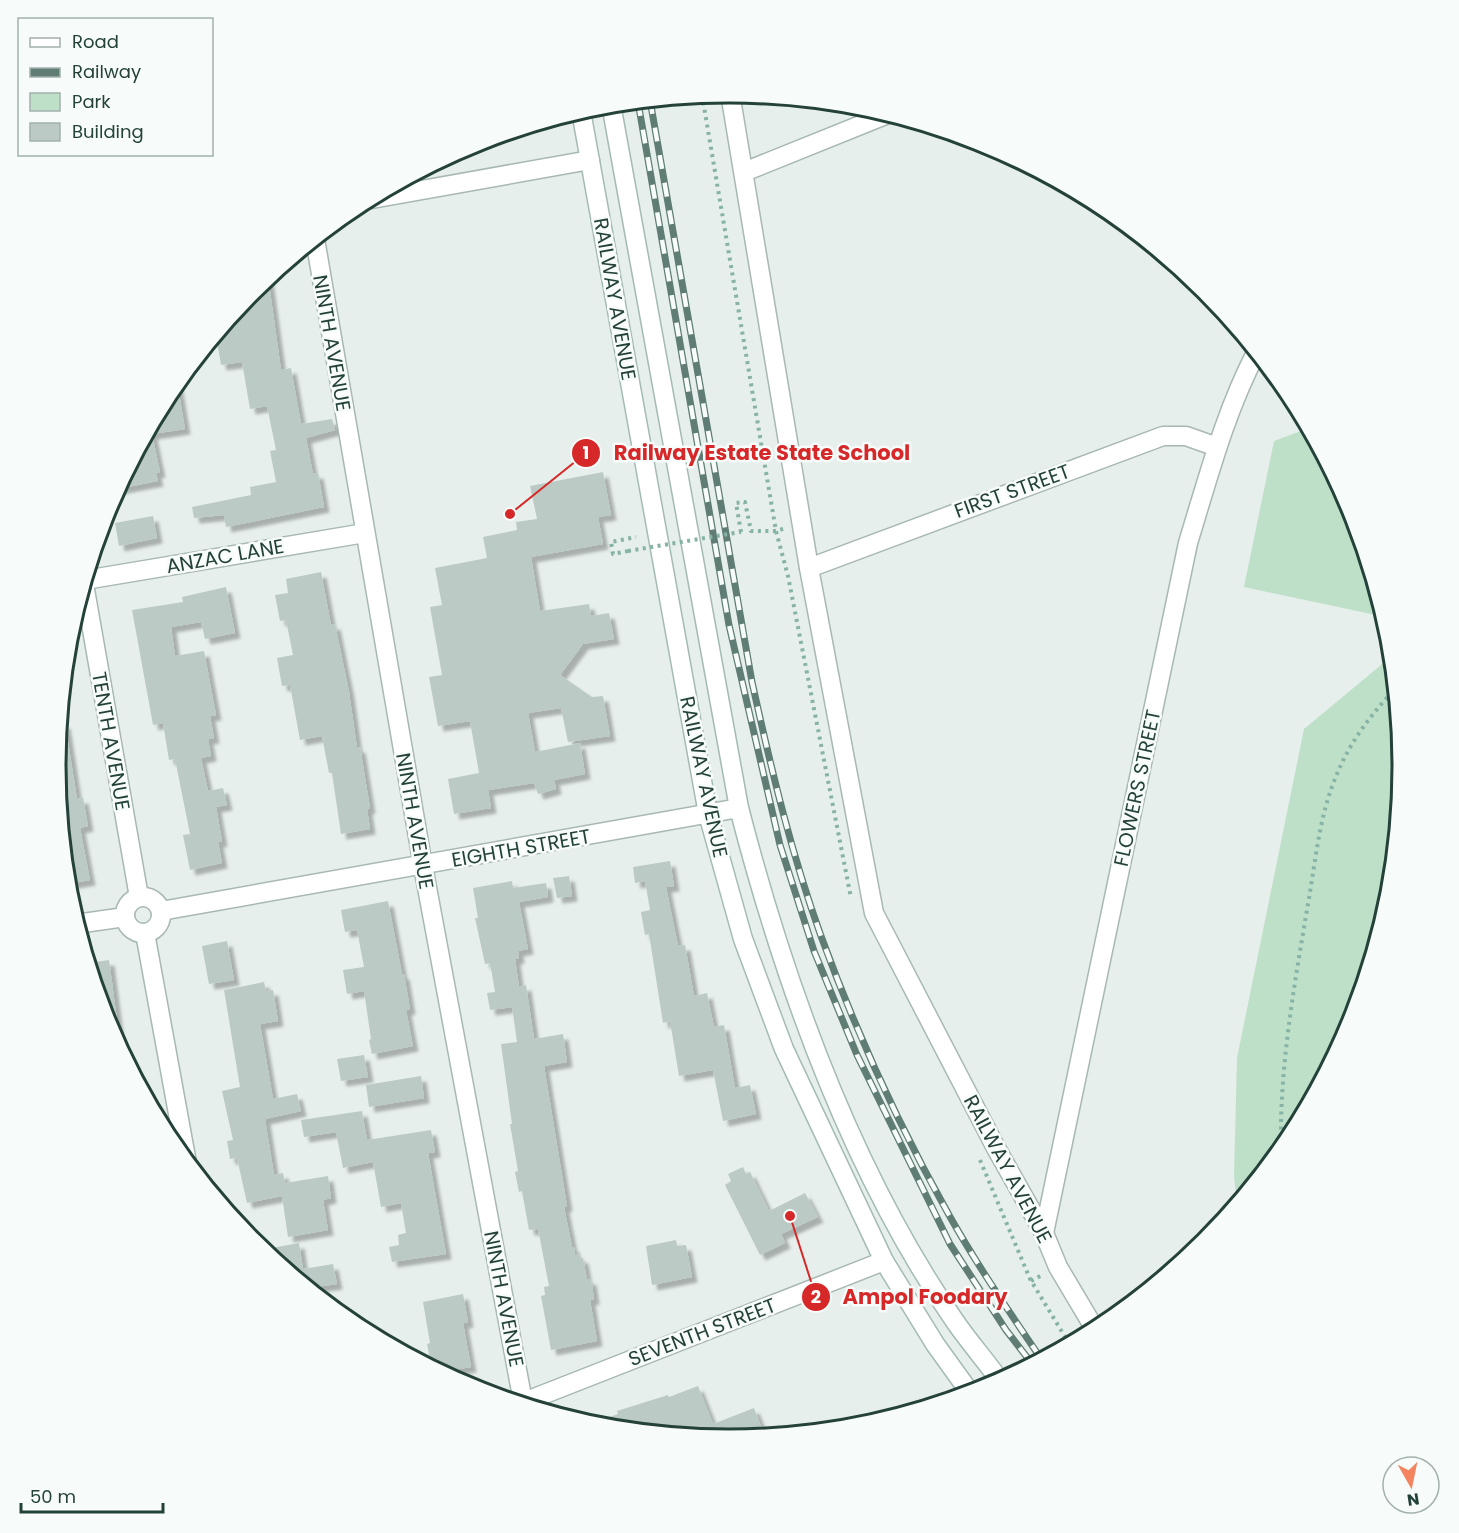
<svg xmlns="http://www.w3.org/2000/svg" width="1459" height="1533" font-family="Poppins,sans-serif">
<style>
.green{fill:#bfe0c8}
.building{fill:#bbcac4;filter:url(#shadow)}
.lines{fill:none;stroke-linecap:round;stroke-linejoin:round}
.minor-casing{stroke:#a8b8b2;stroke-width:21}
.secondary-casing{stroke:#a4bbb3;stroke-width:21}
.path{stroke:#86b3a5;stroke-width:4;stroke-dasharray:3 4.5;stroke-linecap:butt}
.minor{stroke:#fff;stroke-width:18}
.secondary{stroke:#fff;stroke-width:18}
.rail-casing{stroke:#5f7d75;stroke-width:7}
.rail{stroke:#f7fbf9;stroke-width:4.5;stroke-dasharray:14;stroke-linecap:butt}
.path-bridge{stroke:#86b3a5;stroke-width:4;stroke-dasharray:3 4.5;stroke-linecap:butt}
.labels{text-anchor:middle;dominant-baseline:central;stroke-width:5;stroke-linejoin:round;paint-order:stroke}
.street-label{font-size:20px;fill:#24423a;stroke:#f7fbf9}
.rim{fill:none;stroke:#24423a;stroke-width:3}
.leader{fill:none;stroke:#d62828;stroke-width:2}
.callout-dot{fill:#d62828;stroke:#f7fbf9;stroke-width:2}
.mark-label{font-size:18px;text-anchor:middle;font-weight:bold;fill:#fff}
.callout-label{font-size:21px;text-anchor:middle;font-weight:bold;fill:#d62828;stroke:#f7fbf9;stroke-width:5;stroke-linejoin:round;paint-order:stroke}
</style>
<defs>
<filter id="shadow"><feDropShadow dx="5.5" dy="5.5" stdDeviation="1.5" flood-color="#0004"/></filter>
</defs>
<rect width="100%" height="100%" fill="#e6efeb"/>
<g class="green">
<path d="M 1309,428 L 1352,509 L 1385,617 L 1244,587 L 1274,441 Z"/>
<path d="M 1393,655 L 1403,766 L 1390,898 L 1352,1025 L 1290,1141 L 1237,1205 L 1234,1176 L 1237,1058 L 1304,729 Z"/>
</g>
<g class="building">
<path d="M 268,277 L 281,370 L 291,368 L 301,424 L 332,419 L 335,430 L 306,438 L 313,474 L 318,473 L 324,507 L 226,527 L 224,515 L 194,518 L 192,507 L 251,495 L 250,487 L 276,482 L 270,451 L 276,450 L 267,406 L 250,409 L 242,362 L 221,365 L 216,335 L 253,290 Z"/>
<path d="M 177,382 L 185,429 L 152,434 L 160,472 L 156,473 L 158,481 L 117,489 L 169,392 Z"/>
<path d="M 603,472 L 611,515 L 598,517 L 603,544 L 531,557 L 540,611 L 589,604 L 591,616 L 609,613 L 614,639 L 583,644 L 560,675 L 592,697 L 603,696 L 610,736 L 568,742 L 561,708 L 528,713 L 535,752 L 580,743 L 585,774 L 554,780 L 556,789 L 538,794 L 534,783 L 488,790 L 491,808 L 454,814 L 448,779 L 479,773 L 470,721 L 438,726 L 429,677 L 442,675 L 430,607 L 442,605 L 435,568 L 487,558 L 483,537 L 517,530 L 516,522 L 537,519 L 530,486 Z"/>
<path d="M 153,516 L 157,538 L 119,546 L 115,523 Z"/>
<path d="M 321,572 L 331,625 L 335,624 L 349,692 L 357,748 L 360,747 L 370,808 L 367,809 L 370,829 L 341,834 L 332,773 L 329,773 L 322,736 L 300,740 L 290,685 L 282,686 L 277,658 L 293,655 L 286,620 L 280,621 L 275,595 L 288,593 L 286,579 Z"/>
<path d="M 226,587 L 235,633 L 205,639 L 201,622 L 171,627 L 175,656 L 204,651 L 216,715 L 210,716 L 214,738 L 208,739 L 211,756 L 201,758 L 208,791 L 223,788 L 227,805 L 216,807 L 222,841 L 218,842 L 222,863 L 190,870 L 183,835 L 190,834 L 175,759 L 169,760 L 163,723 L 153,725 L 132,610 L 183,602 L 182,597 Z"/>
<path d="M 65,723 L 77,799 L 83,798 L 88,826 L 80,828 L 90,880 L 67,884 L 56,766 L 60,724 Z"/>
<path d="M 670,861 L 674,886 L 666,887 L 678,946 L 685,945 L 694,996 L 707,993 L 714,1027 L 724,1025 L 735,1088 L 750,1085 L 756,1114 L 723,1121 L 713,1070 L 679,1076 L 670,1021 L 663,1023 L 649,934 L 645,935 L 641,912 L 650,910 L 645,881 L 635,883 L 633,867 Z"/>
<path d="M 569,876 L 572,896 L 557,898 L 553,878 Z"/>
<path d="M 512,881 L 513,888 L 546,883 L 548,897 L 519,902 L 528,949 L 518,951 L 519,958 L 515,959 L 519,987 L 526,985 L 534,1039 L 563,1034 L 567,1062 L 544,1066 L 567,1206 L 564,1207 L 572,1247 L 574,1247 L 575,1254 L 578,1254 L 579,1258 L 583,1258 L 587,1280 L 591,1279 L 594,1299 L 590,1300 L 597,1341 L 551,1350 L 541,1296 L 545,1295 L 544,1287 L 549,1286 L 538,1229 L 529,1230 L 522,1191 L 519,1192 L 515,1172 L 518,1171 L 510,1124 L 512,1124 L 501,1044 L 517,1042 L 512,1007 L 490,1010 L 487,993 L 495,992 L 490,963 L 485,964 L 475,918 L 478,918 L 473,888 Z"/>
<path d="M 388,901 L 402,974 L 404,974 L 410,1009 L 406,1010 L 413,1046 L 372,1054 L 369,1040 L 371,1039 L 364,991 L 347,994 L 343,970 L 364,967 L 357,930 L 345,932 L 341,910 Z"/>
<path d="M 227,941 L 234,980 L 209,984 L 202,946 Z"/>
<path d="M 109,960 L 118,1028 L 110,1030 L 88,963 Z"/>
<path d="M 264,982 L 266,991 L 273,990 L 278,1021 L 260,1024 L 273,1099 L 297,1094 L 301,1111 L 265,1119 L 274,1175 L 283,1173 L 285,1183 L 328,1176 L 331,1198 L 323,1200 L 328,1230 L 288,1237 L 282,1196 L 247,1203 L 237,1158 L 230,1159 L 227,1141 L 233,1140 L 222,1091 L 240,1087 L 224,990 Z"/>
<path d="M 364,1055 L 368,1077 L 341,1081 L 337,1059 Z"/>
<path d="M 421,1076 L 424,1098 L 369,1107 L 366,1085 Z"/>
<path d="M 362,1111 L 367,1140 L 431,1130 L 435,1152 L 428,1153 L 446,1254 L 392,1262 L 389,1247 L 399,1245 L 398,1235 L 406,1233 L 401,1203 L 381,1207 L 373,1162 L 343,1168 L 336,1132 L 304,1137 L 301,1120 Z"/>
<path d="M 743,1167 L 746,1174 L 750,1172 L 769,1211 L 805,1193 L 818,1217 L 781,1234 L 785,1243 L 760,1255 L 725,1185 L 731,1181 L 728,1174 Z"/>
<path d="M 676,1240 L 677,1246 L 686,1245 L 692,1277 L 652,1285 L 646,1246 Z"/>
<path d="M 299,1243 L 303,1269 L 333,1264 L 337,1284 L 308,1288 L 261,1250 Z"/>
<path d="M 463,1294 L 468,1322 L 463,1323 L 471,1367 L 440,1372 L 432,1368 L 427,1344 L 430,1343 L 423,1302 Z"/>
<path d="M 698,1386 L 713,1424 L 754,1408 L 764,1434 L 752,1438 L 729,1440 L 683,1436 L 690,1433 L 688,1428 L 671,1435 L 598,1427 L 588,1425 L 618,1414 L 617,1411 L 668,1395 L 669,1397 Z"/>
</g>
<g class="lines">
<defs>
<g id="minor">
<path d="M 730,93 L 809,568 L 874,913 L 996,1148 L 1044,1233 L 1058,1267 L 1096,1331"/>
<path d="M 744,172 L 888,114"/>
<path d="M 366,200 L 590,160"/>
<path d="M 315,239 L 423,866 L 523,1402"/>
<path d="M 809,568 L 1163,436 L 1186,436 L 1217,447"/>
<path d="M 85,580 L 365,533"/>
<path d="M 84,584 L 139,897"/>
<circle cx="143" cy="915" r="18"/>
<path d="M 161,911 L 739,808"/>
<path d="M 76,924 L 125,917"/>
<path d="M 145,933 L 187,1163"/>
<path d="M 1044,1233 L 1188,543 C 1208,478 1225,412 1257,351"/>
<path d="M 519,1404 L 884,1261"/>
</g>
<g id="secondary">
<path d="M 611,104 L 739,808 C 784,982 852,1172 954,1320 C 969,1342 986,1361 1001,1382"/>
<path d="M 581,111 L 708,814 L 743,939 L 784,1049 L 884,1261 L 935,1344 L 971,1394"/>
</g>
</defs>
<use href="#minor" class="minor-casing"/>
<use href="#secondary" class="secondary-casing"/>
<g class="path">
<path d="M 702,95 L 776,531 L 788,576 L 851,898"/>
<path d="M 741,532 L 736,503 L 745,502 L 751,531 L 776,531 L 786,528"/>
<path d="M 628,551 L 613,554 L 611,542 L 636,537"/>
<path d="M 1281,1152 C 1279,1067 1295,981 1309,898 C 1316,857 1320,813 1337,774 C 1350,742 1372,713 1396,688"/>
<path d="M 980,1160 L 1030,1279 L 1070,1345"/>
<path d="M 1031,1281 L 1044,1274"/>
</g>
<use href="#minor" class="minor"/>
<use href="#secondary" class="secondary"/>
<defs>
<g id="rail">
<path d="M 650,100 L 752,682 C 771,768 791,853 821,936 C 856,1032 899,1126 949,1215 C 977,1265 1010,1313 1042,1360"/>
<path d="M 638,102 L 729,625 L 780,845 L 814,951 L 857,1055 L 950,1244 L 1006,1330 L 1033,1365"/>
</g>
</defs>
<use href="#rail" class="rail-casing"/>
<use href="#rail" class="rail"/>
<path class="path-bridge" d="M 628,551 L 741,532"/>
</g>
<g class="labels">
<g class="street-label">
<text transform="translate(615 299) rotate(80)">RAILWAY AVENUE</text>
<text transform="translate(332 343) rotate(80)">NINTH AVENUE</text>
<text transform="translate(1012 491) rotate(-20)">FIRST STREET</text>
<text transform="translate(225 556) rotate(-10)">ANZAC LANE</text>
<text transform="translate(111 741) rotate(80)">TENTH AVENUE</text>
<text transform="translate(704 777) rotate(78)">RAILWAY AVENUE</text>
<text transform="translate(1137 788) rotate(-78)">FLOWERS STREET</text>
<text transform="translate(415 821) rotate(80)">NINTH AVENUE</text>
<text transform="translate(521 848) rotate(-10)">EIGHTH STREET</text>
<text transform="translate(1008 1169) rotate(62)">RAILWAY AVENUE</text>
<text transform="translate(504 1299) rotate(79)">NINTH AVENUE</text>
<text transform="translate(702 1332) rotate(-21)">SEVENTH STREET</text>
</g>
</g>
<path d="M0 0H1459V1533H0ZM66 766a663 663 0 1 1 1326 0a663 663 0 1 1-1326 0Z" fill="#f7fbf9" fill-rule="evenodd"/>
<path class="rim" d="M66 766a663 663 0 1 1 1326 0a663 663 0 1 1-1326 0Z"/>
<path class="leader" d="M510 514L586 453M790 1216L816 1297"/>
<g class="callout-dot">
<circle cx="510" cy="514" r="6"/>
<circle cx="790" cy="1216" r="6"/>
<circle cx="586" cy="453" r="15"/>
<circle cx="816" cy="1297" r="15"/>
</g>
<g class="mark-label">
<text x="586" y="459">1</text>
<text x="816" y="1303">2</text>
</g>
<g class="callout-label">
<text x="762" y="460">Railway Estate State School</text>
<text x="925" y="1304">Ampol Foodary</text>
</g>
<rect x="18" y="18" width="195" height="138" fill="#f7fbf9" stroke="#a3b1ad" stroke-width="1.5"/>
<rect x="30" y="38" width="30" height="9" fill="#ffffff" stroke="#a3b1ad" stroke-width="1.5"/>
<text x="72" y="48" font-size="18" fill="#24423a">Road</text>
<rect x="30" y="68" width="30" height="9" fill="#5f7d75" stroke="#a3b1ad" stroke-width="1.5"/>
<text x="72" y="78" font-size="18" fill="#24423a">Railway</text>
<rect x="30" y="93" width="30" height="18" fill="#bfe0c8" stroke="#a3b1ad" stroke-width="1.5"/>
<text x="72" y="108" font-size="18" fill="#24423a">Park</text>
<rect x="30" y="123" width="30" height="18" fill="#bbcac4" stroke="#a3b1ad" stroke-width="1.5"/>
<text x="72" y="138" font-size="18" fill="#24423a">Building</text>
<g transform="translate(1411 1485) rotate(171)"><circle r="28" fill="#f7fbf9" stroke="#a3b1ad" stroke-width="1.5"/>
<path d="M0-4.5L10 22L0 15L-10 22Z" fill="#f4845f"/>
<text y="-9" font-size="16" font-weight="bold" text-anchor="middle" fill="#24423a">N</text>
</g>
<path d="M21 1503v9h142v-9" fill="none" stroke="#24423a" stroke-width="3"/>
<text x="30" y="1503" font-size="18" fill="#24423a" stroke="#f7fbf9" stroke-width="4.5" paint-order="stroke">50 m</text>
</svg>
